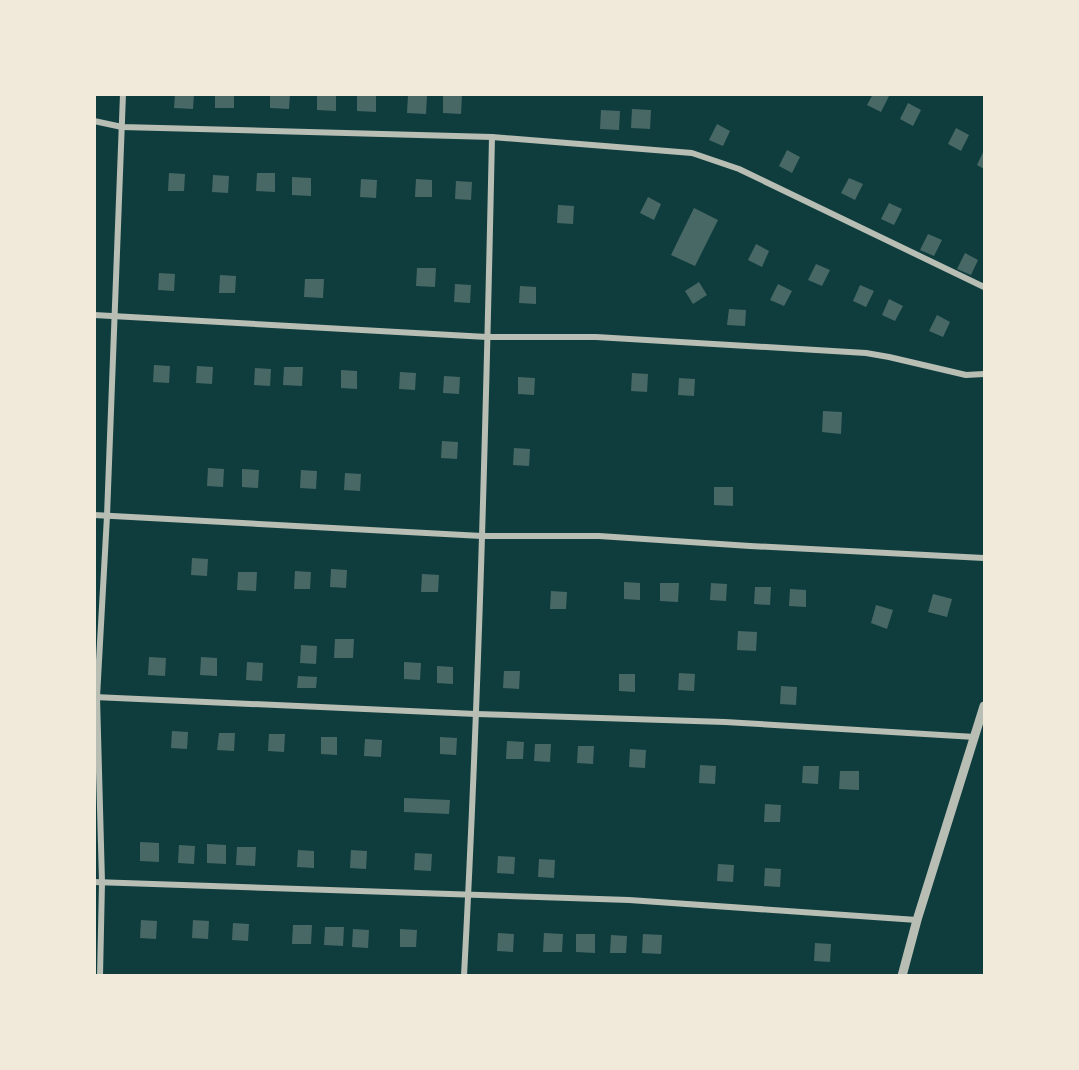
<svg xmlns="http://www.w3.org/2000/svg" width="1079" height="1070" font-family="'Roboto Condensed',sans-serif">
<rect width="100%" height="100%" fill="#0f3d3e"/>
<g fill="#486865">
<path d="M175 94H194L193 109 174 108Z"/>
<rect x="215" y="94" width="19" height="14"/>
<path d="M270 94H290L289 109 270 108Z"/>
<path d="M317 94H336V111L317 110Z"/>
<path d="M357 94H376V112L357 111Z"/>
<path d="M443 94 462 95 461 114 443 113Z"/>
<path d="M873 94H886L889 96 881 112 867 105Z"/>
<path d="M408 95H427L426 114 407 113Z"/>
<path d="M908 103 921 110 913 126 900 119Z"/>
<path d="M632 109 651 110 650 129 631 128Z"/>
<path d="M601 110 620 111 619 130 600 129Z"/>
<path d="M717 124 730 131 723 146 709 140Z"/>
<path d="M956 128 969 135 961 151 948 144Z"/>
<path d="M787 150 800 157 792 173 779 166Z"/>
<path d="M984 150V169L977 165Z"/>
<path d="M169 173 185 174 184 191H168Z"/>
<path d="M257 173H275V192L256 191Z"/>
<path d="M213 175 229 176 228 193 212 192Z"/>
<path d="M292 177 311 178V196L292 195Z"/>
<path d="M849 178 863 184 855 200 841 193Z"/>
<path d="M361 179 377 180 376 198 360 197Z"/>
<path d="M416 179 432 180V197H415Z"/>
<path d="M456 181 472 182 471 200 455 199Z"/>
<path d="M648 197 661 204 654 220 640 213Z"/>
<path d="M889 203 902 209 894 225 881 219Z"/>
<path d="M558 205 574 206 573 224 557 223Z"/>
<path d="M694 208 718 220 695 266 671 255Z"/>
<path d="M928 234 942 240 934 256 920 250Z"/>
<path d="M756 244 769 251 762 267 748 260Z"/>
<path d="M965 253 978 260 971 275 957 269Z"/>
<path d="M816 264 830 270 822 286 808 280Z"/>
<path d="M417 268H436L435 287 416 286Z"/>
<path d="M159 273 175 274 174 291 158 290Z"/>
<path d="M220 275 236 276 235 293H219Z"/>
<path d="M305 279H324L323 298 304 297Z"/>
<path d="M699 282 707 295 693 304 685 291Z"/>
<path d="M455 284 471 285 470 303 454 302Z"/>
<path d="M778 284 792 291 784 306 770 300Z"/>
<path d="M860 285 874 291 866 307 853 301Z"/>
<path d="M520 286 536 287V304L519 303Z"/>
<path d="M889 299 903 306 895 321 882 315Z"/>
<path d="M729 309 746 310 745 326 727 325Z"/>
<path d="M937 315 950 322 943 337 929 331Z"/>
<path d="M154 365 170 366 169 383 153 382Z"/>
<path d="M197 366 213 367 212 384 196 383Z"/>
<path d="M284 367H303L302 386 283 385Z"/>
<path d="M255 368 271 369 270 386 254 385Z"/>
<path d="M341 370 357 371V389L341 388Z"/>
<path d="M400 372 416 373 415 390 399 389Z"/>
<path d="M632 373 648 374 647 392 631 391Z"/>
<path d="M444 376 460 377 459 394 443 393Z"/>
<path d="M518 377 535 378 534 395 518 394Z"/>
<path d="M679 378 695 379 694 396 678 395Z"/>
<path d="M823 411 842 412 841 434 822 432Z"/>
<path d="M442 441 458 442 457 459 441 458Z"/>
<path d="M514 448 530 449 529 466 513 465Z"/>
<path d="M208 468 224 469 223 487 207 486Z"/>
<path d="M242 469 259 470 258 488 242 487Z"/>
<path d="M301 470 317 471 316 489 300 488Z"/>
<path d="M345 473 361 474 360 491 344 490Z"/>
<path d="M714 487H733V506L714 505Z"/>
<path d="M192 558 208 559 207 576 191 575Z"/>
<path d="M331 569 347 570 346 588 330 587Z"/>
<path d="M295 571 311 572 310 589H294Z"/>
<path d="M238 572H257L256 591 237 590Z"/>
<path d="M422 574 439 575 438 592H421Z"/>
<path d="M624 582 640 583V600L624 599Z"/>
<path d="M660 583H679L678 602 660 601Z"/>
<path d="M711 583 727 584 726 601 710 600Z"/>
<path d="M755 587H771L770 605 754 604Z"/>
<path d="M790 589 806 590V607L789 606Z"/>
<path d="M551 591 567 592 566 609H550Z"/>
<path d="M933 594 952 599 947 617 928 612Z"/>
<path d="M876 605 893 610 887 629 871 623Z"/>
<path d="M738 631 757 632 756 651 737 650Z"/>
<path d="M335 639H354L353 658H334Z"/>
<path d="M301 645 317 646 316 664 300 663Z"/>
<path d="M149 657 166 658 165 676 148 675Z"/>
<path d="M201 657 217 658V676L200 675Z"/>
<path d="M247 662 263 663 262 681 246 680Z"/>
<path d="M404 662 421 663 420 680 404 679Z"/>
<path d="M437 666 453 667V684L437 683Z"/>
<path d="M504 671H520L519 689 503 688Z"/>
<path d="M679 673 695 674 694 691 678 690Z"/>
<path d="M619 674H635V692L619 691Z"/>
<path d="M298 676 317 677 316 688H297Z"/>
<path d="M781 686 797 687 796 705 780 704Z"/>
<path d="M172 731 188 732 187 749 171 748Z"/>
<path d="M219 733H235L234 751 217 750Z"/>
<path d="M269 734H285L284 752 268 751Z"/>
<path d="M321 737H337V755L321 754Z"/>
<path d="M440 737 457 738 456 755 440 754Z"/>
<path d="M365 739 382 740 381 757 364 756Z"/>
<path d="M507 741 524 742 523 759H506Z"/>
<path d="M535 744H551L550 762 534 761Z"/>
<path d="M578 746H594L593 764 577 763Z"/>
<path d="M630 749 646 750 645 768 629 767Z"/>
<path d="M700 765 716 766 715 784 699 783Z"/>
<path d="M803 766H819L818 784 802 783Z"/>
<path d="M840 771H859V790L839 789Z"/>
<path d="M404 798 450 800 449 814 404 812Z"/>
<path d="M765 804 781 805 780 822H764Z"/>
<path d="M140 842 159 843V862L140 861Z"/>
<path d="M207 844 226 845V864L207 863Z"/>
<path d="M179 845 195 846 194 864 178 863Z"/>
<path d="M237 847H256L255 866 236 865Z"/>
<path d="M298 850 314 851V868L297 867Z"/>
<path d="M351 850 367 851 366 869 350 868Z"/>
<path d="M415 853 432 854 431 871 414 870Z"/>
<path d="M498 856 515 857 514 874 497 873Z"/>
<path d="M539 859 555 860 554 878 538 877Z"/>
<path d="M718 864 734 865 733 882 717 881Z"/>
<path d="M765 868 781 869 780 887 764 886Z"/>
<path d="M141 920 157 921 156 939 140 938Z"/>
<path d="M193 920 209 921 208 939 192 938Z"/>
<path d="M233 923 249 924 248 941 232 940Z"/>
<path d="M293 925H312L311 944H292Z"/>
<path d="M325 927H344L343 946 324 945Z"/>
<path d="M353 929 369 930 368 948 352 947Z"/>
<path d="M400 929 417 930 416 947H400Z"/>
<path d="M498 933 514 934 513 952 497 951Z"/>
<path d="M544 933 563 934 562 952H543Z"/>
<path d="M576 934H595V953L576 952Z"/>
<path d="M643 934 662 935 661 954 642 953Z"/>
<path d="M611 935 627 936 626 953H610Z"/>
<path d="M815 943 831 944 830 962 814 961Z"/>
</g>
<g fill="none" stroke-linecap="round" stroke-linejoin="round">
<g stroke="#b8beb3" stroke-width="6">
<path d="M94 121 122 127 492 137 692 153 739 169 984 287"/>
<path d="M94 315 487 337H596L866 353 889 357 966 375 984 374"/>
<path d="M94 515 482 536H599L750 546 984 558"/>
<path d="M94 697 476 714 725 722 975 737"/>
<path d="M94 882 629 900 917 920"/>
<path d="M100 976 102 882 97 697 107 516 123 94"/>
<path d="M464 976C479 696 486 417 492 137"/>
</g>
<path stroke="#b8beb3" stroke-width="9" d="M902 976 917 920 984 706"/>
</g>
<rect width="1079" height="1070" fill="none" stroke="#f1e9da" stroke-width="192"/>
</svg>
